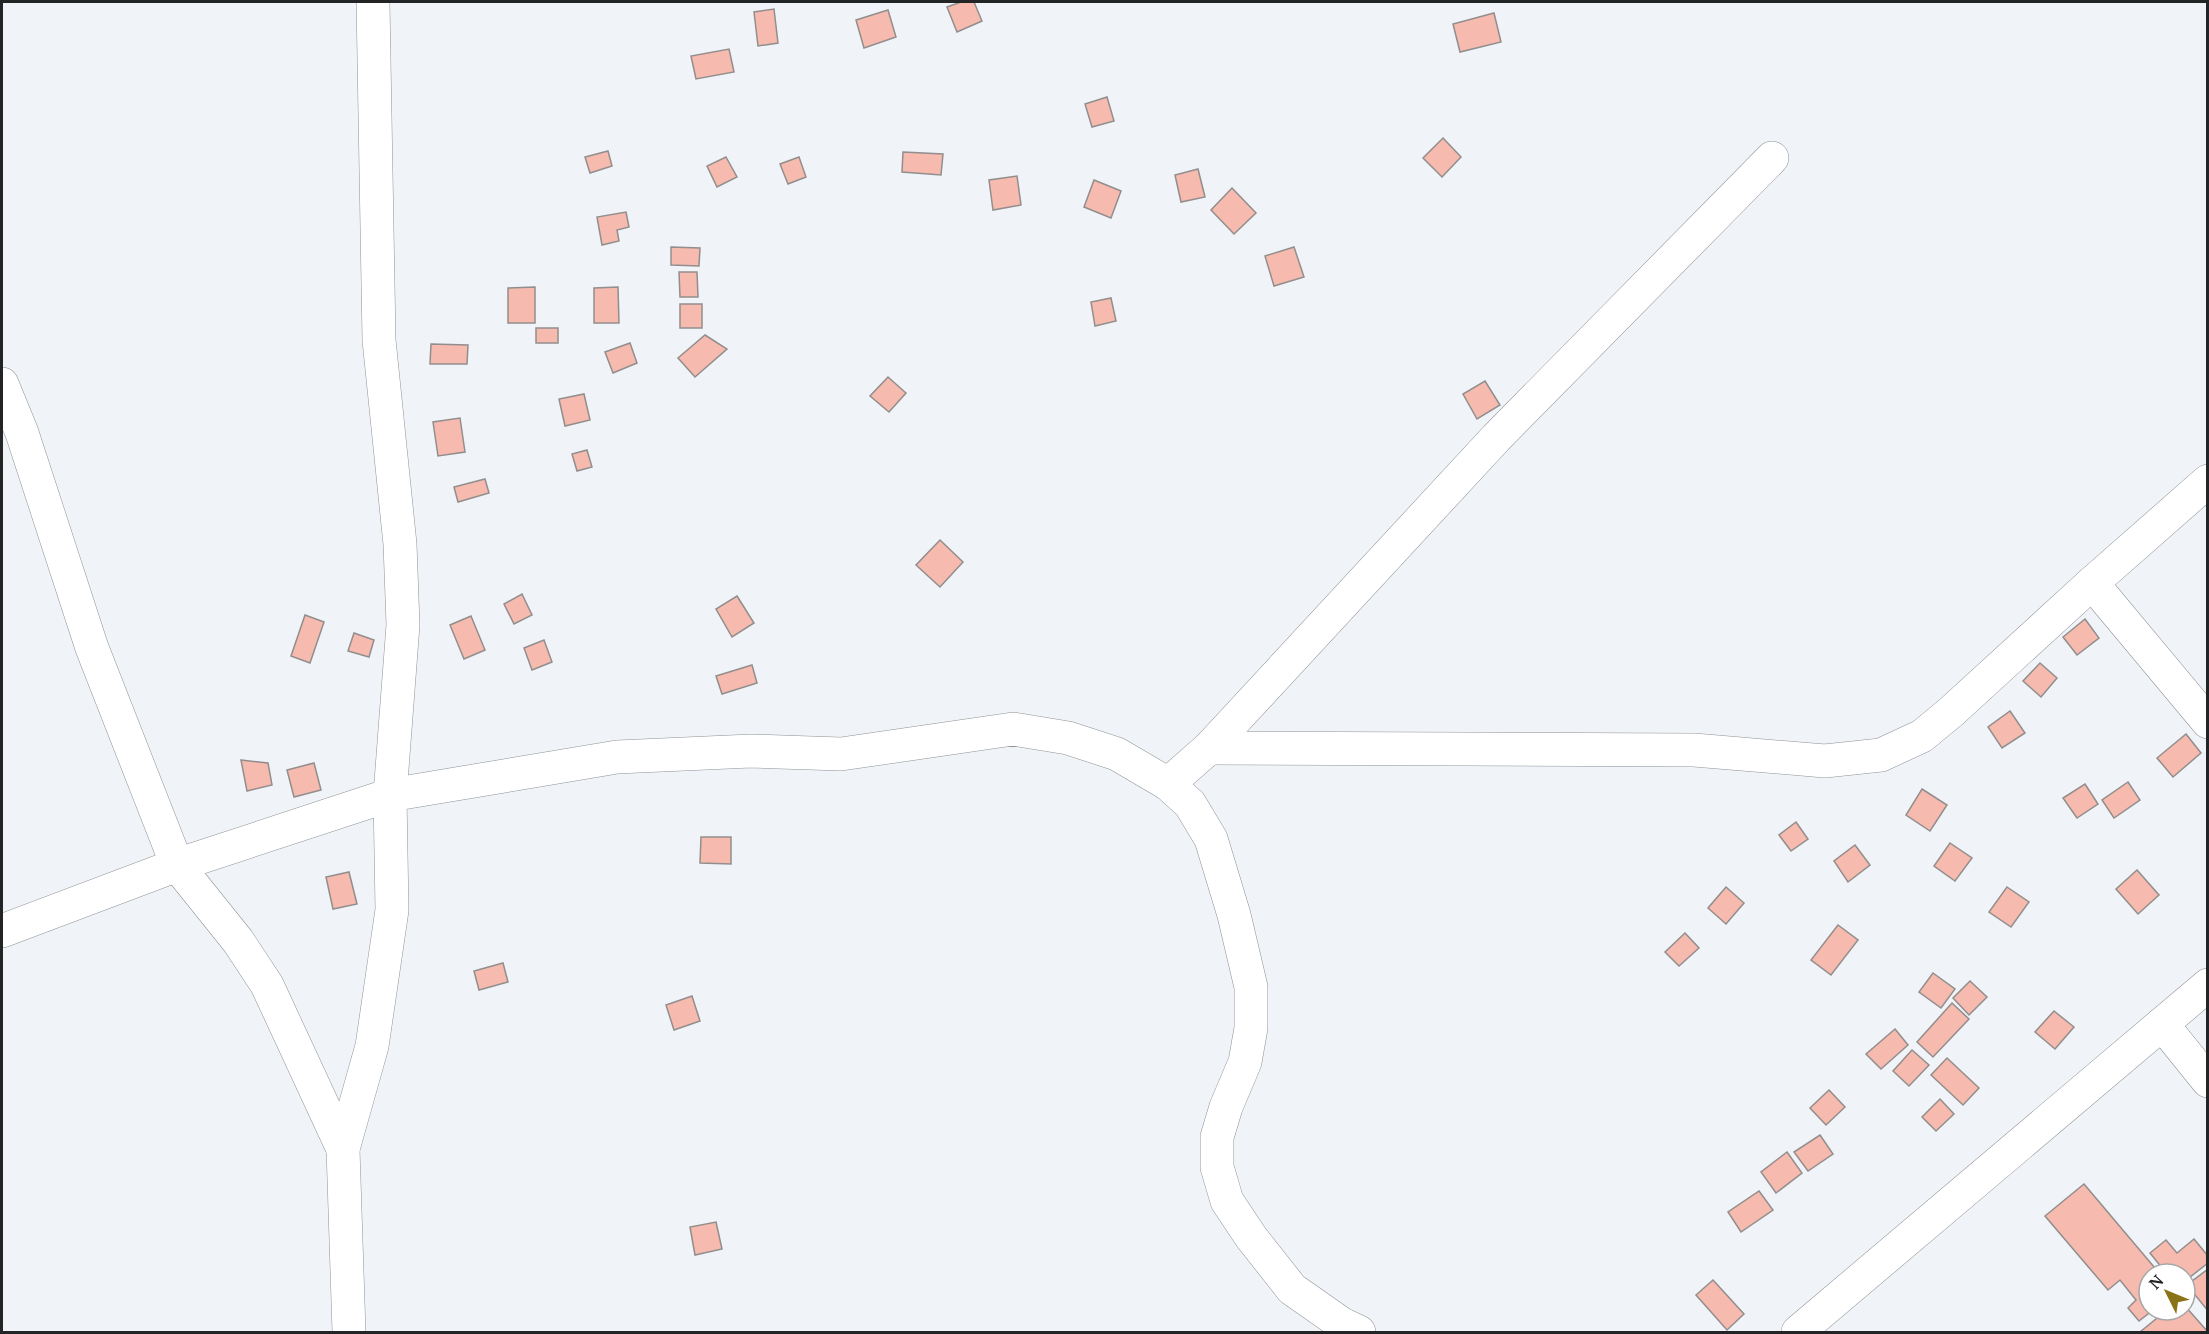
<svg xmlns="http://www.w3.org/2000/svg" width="2209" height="1334" font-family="'PT Serif',serif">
<rect width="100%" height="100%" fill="#f0f3f7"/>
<g fill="#f6baae" stroke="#928e8d" stroke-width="1.5">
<path d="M961 2H974L982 21 957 32 947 7Z"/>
<path d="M774 9 778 43 758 46 754 12Z"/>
<path d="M888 10 896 37 864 48 856 20Z"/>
<path d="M1494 13 1501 42 1460 52 1453 24Z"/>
<path d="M729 49 734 72 696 79 691 56Z"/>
<path d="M1107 97 1114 121 1092 127 1085 104Z"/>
<path d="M1443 138 1461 157 1442 177 1423 158Z"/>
<path d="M608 151 612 166 590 173 585 157Z"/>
<path d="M903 152 943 154 941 175 902 172Z"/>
<path d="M726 157 737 177 717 187 707 166Z"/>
<path d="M799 157 806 177 788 184 780 164Z"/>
<path d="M1198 169 1205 197 1181 202 1175 175Z"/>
<path d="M1017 176 1021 205 993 210 989 180Z"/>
<path d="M1094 180 1121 191 1111 218 1084 207Z"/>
<path d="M1232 188 1256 213 1234 234 1211 210Z"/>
<path d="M626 212 629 227 617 230 619 241 602 245 597 217Z"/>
<path d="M671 247 700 248 699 266 671 265Z"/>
<path d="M1294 247 1304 277 1274 286 1265 256Z"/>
<path d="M679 272H697L698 297H680Z"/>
<path d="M535 287V323H508V288Z"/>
<path d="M618 287 619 323H594V288Z"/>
<path d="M1111 298 1116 321 1095 326 1091 302Z"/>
<rect x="680" y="304" width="22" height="24"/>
<rect x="536" y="328" width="22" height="15"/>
<path d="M705 335 727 349 695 377 678 358Z"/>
<path d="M630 343 637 363 613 373 605 352Z"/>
<path d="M431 344 468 345 467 364H430Z"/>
<path d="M888 377 906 393 889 412 870 396Z"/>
<path d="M1485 381 1500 405 1477 419 1463 394Z"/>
<path d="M584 394 590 420 565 426 559 399Z"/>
<path d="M460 418 465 452 438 456 433 422Z"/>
<path d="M587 450 592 467 577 471 572 454Z"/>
<path d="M485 479 489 493 458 502 454 487Z"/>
<path d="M940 540 963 562 940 587 916 565Z"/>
<path d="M522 594 532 615 514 624 504 604Z"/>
<path d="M737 596 754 623 732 637 716 609Z"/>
<path d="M305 615 324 622 310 663 291 656Z"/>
<path d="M471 616 485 650 464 659 450 625Z"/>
<path d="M2085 619 2099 638 2077 655 2063 637Z"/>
<path d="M354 633 374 640 369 657 348 651Z"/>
<path d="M544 640 552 662 532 670 524 648Z"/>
<path d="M2040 663 2057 678 2041 697 2023 681Z"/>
<path d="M752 665 757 683 722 694 716 676Z"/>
<path d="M2010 711 2025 733 2002 748 1988 727Z"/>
<path d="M2186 734 2201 753 2173 777 2157 758Z"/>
<path d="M241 760 268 763 272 785 247 791Z"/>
<path d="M314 763 321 790 294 797 287 770Z"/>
<path d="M2128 782 2140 800 2114 818 2102 800Z"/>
<path d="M2085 784 2098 804 2077 818 2063 798Z"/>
<path d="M1922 789 1947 805 1930 831 1906 815Z"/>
<path d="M1796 822 1808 839 1791 851 1779 835Z"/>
<path d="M701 837H731V864L700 863Z"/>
<path d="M1950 843 1972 858 1955 881 1934 866Z"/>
<path d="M1855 845 1870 865 1848 882 1834 861Z"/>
<path d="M2137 870 2159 895 2138 914 2116 889Z"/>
<path d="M349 872 357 904 333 909 326 877Z"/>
<path d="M1726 887 1744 903 1726 924 1708 908Z"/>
<path d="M2007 887 2029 902 2011 927 1989 912Z"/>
<path d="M1838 925 1858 940 1831 975 1811 960Z"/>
<path d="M1685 933 1699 948 1679 966 1665 952Z"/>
<path d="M503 963 508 982 479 990 474 971Z"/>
<path d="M1933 973 1955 989 1941 1008 1919 992Z"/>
<path d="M1970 981 1987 997 1969 1015 1953 998Z"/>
<path d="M692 996 700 1021 674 1030 666 1005Z"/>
<path d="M1952 1003 1969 1019 1933 1057 1917 1042Z"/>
<path d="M2054 1011 2074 1027 2055 1049 2035 1032Z"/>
<path d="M1895 1029 1908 1045 1881 1069 1866 1054Z"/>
<path d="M1912 1050 1929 1065 1909 1086 1893 1071Z"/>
<path d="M1947 1058 1979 1088 1963 1105 1931 1075Z"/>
<path d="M1829 1090 1845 1107 1826 1125 1810 1108Z"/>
<path d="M1940 1099 1954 1114 1936 1131 1922 1117Z"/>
<path d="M1820 1135 1833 1154 1808 1171 1794 1152Z"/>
<path d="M1787 1152 1802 1173 1776 1193 1761 1172Z"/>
<path d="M2084 1184 2160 1274H2149V1310H2153L2139 1321 2128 1308 2136 1300 2120 1280 2108 1290 2045 1216Z"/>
<path d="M1759 1191 1773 1210 1741 1232 1728 1212Z"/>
<path d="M716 1222 722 1249 695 1255 690 1227Z"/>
<path d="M2194 1239 2208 1256V1263L2185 1281V1274H2167L2150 1253 2166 1240 2177 1253Z"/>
<path d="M2208 1269V1311L2187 1285Z"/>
<path d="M1713 1280 1744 1314 1727 1330 1696 1295Z"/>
<path d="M2185 1306 2208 1332H2140L2167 1310H2185Z"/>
</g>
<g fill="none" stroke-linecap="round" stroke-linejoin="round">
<g stroke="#8f9396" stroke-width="34">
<g id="minor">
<path d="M2 384 22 433 92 648 177 865 238 941 267 985 343 1149"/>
<path d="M2092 583 2208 722"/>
<path d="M1209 748 1694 750 1825 761 1881 755 1922 736 1951 712 2092 583 2208 481"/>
<path d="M1168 784 1209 748 1496 438 1772 158"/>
<path d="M2 931 177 865 390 795 617 757 751 751 841 754 1013 729 1068 738 1117 754 1168 784 1190 804 1211 839 1234 915 1251 987V1028L1245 1062 1226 1107 1217 1137V1167L1227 1201 1251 1237 1292 1289 1342 1324 1359 1332"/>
<path d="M2162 1024 2208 1081"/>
<path d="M349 1332 343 1149 372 1046 392 910 390 795 403 625 400 544 379 340 373 2"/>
<path d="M1798 1332 2208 985"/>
</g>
</g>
<use href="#minor" stroke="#fff" stroke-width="33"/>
</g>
<rect width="2209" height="1334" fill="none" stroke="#232426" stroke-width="6"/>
<g transform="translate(2167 1292) rotate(313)"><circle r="28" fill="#ffffff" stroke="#a7a7a8" stroke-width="1.5"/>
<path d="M0-4.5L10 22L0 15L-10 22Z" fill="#8a7316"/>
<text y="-9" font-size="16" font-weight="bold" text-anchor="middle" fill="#232426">N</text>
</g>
</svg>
